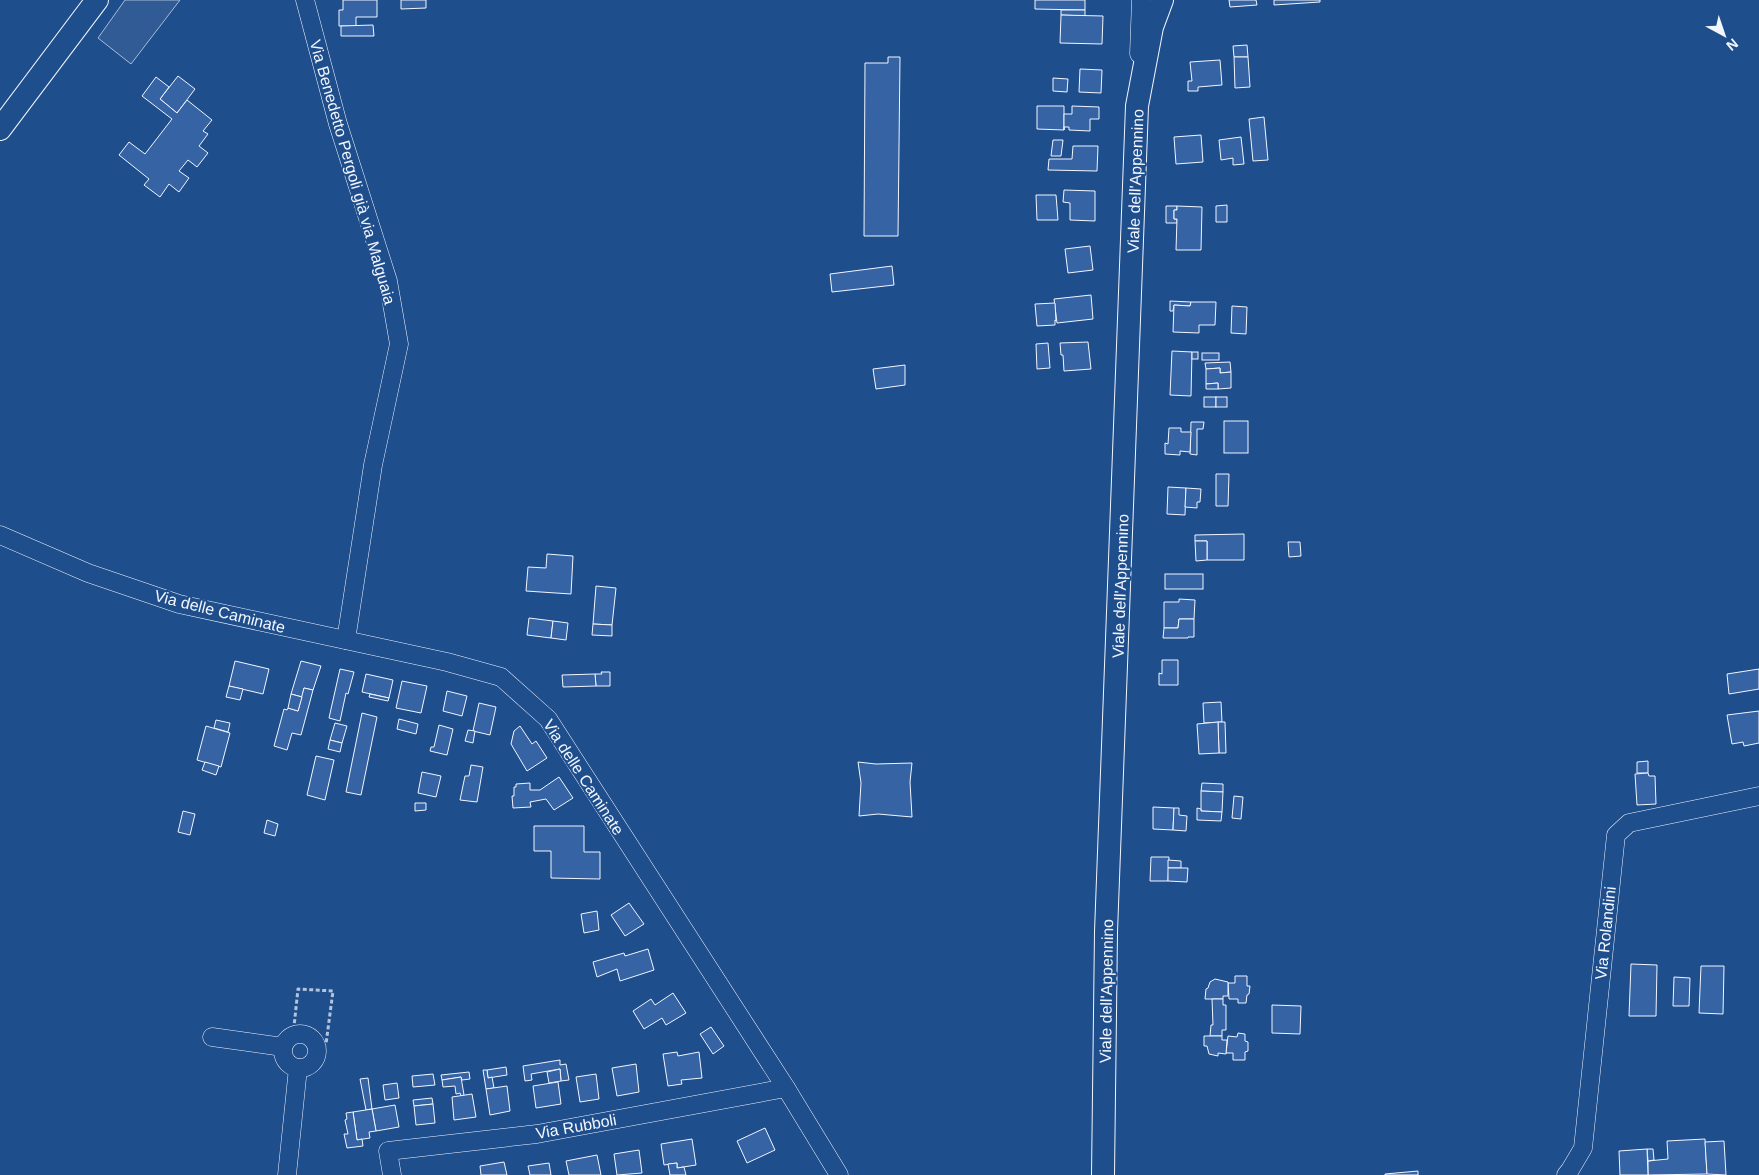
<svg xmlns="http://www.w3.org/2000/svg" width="1759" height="1175" font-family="Arial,sans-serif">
<rect width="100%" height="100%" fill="#1f4e8c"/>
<path fill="#305b95" stroke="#a8bbd7" d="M125 0H180L131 64 98 38Z"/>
<g fill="#3563a3" stroke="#f2f6ff">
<path d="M343 0H377V17H356V26H339V10H343Z"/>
<path d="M401 0H426V8L401 9Z"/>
<path d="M1035 0H1085V10L1035 9Z"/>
<path d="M1229 0H1256L1257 5 1230 7Z"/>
<path d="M1274 0H1320V2L1274 5Z"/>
<path d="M1061 10H1085V16L1061 15Z"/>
<path d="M1061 15 1103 16 1102 44 1060 43Z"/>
<path d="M373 25 374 36H341V26Z"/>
<path d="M1247 45 1248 57H1234L1233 46Z"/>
<path d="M888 57H900L898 236H864L865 63H888Z"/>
<path d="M1234 57H1248L1250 87 1235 88Z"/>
<path d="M1220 60 1222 85 1198 87V91H1188V81H1192L1190 62Z"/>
<path d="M1080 69 1102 70 1101 93 1079 92Z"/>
<path d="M178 76 195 89 177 113 160 99Z"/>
<path d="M156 77 169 87 160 99 177 113 187 100 212 120 203 131 208 134 199 146 208 153 197 167 188 160 179 171 189 178 179 192 169 184 160 197 144 185 149 179 119 155 129 142 145 154 172 119 142 96Z"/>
<path d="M1053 78 1068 79 1067 92 1053 91Z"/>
<path d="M1037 106H1064V130L1037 129Z"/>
<path d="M1072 106 1099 107V119H1090V131L1069 130V127H1064V130V114H1072Z"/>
<path d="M1264 117 1268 160 1253 161 1249 119Z"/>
<path d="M1201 135 1203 162 1176 164 1174 137Z"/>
<path d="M1241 137 1244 164 1233 165V158L1221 160 1219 140Z"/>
<path d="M1053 140H1063L1061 156H1051Z"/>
<path d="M1073 146H1098L1097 171 1048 170 1049 159H1072Z"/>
<path d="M1064 190 1095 191V221L1070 220V203L1063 202Z"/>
<path d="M1036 195H1056L1058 220H1037Z"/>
<path d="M1227 205V222H1216V206Z"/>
<path d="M1166 206H1177V210H1174V219H1177V223H1166Z"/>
<path d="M1177 206 1202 207 1201 250H1176L1177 219H1174V210H1177Z"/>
<path d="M1090 246 1093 270 1068 273 1065 249Z"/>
<path d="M892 266 894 285 832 292 830 274Z"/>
<path d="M1091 295 1093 319 1057 323 1054 299Z"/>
<path d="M1170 301 1191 302 1190 306 1174 305 1173 311H1170Z"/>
<path d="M1191 302H1216L1215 325H1199V333L1173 332 1174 305 1190 306Z"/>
<path d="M1055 303 1056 321 1055 320V325L1037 326 1035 304Z"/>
<path d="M1232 306 1247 307 1246 334 1231 333Z"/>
<path d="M1088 342 1091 369 1064 371 1063 355H1061L1060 343Z"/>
<path d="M1048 343 1050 368 1037 369 1036 344Z"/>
<path d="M1172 351 1192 352 1191 396 1170 395Z"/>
<rect x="1192" y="352" width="6" height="7"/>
<rect x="1202" y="353" width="17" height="7"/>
<path d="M1230 362 1231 372 1220 373V368L1206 369 1205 363Z"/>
<path d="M905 365V385L876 389 873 369Z"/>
<path d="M1220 368V373L1231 372V388L1218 389V383L1206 384V369Z"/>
<path d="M1218 383V389H1206V384Z"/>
<rect x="1204" y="397" width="12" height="10"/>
<rect x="1216" y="397" width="11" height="10"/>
<rect x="1224" y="421" width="24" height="32"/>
<path d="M1191 422H1204L1203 429H1197V455L1190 454Z"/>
<path d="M1169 428H1181V432H1191L1190 452 1180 451V455L1165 454V443L1168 444Z"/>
<path d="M1216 474H1229L1228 506H1216Z"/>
<path d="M1168 487 1186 488 1185 515 1167 514Z"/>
<path d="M1186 488 1201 489 1200 502H1197V508L1185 507Z"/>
<path d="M1244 534V560H1207V541H1195V535Z"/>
<path d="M1195 541H1207V560L1196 561Z"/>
<path d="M1288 542H1300L1301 556 1289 557Z"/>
<path d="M547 554 573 556 571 594 526 591 528 567 546 568Z"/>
<rect x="1165" y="574" width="38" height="15"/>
<path d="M596 586 616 588 612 625 593 624Z"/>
<path d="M1179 599 1195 600 1194 619H1179L1178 628H1164V602H1179Z"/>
<path d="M529 618 553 621 551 638 527 635Z"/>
<path d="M1179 619H1194V637H1188V638H1163L1164 628H1178Z"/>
<path d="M553 621 568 623 566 640 551 638Z"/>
<path d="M593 624 612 625V636L592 635Z"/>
<path d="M1162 660H1178V685H1159V673L1162 674Z"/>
<path d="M235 661 269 669 263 694 229 686Z"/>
<path d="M301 661 321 666 313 690 304 688 302 697 291 694Z"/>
<path d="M340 669 354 672 348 694 346 693 340 721 329 718Z"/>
<path d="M1759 669V689L1729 694 1727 674Z"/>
<path d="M601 672H610V686H596L595 674H602Z"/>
<path d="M366 674 393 680 389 698 362 692Z"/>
<path d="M595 674 596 686 563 687 562 675Z"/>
<path d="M402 681 427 686 421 713 396 708Z"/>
<path d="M229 686 243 689 240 700 226 697Z"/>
<path d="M304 688 313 690 301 735 292 733 287 750 274 746 284 709 287 710 288 708 298 711Z"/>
<path d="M447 691 467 696 462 716 443 711Z"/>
<path d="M291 694 302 697 298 711 288 708Z"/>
<path d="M370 694 389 698 388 701 369 697Z"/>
<path d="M1221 702 1222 722 1204 723 1203 703Z"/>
<path d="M479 703 496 707 490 735 473 731Z"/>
<path d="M1759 711V743L1744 746 1743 742 1732 744 1727 715Z"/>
<path d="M362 713 377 717 361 795 346 792Z"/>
<path d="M399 719 418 724 416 734 397 729Z"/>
<path d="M216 720 230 723 228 732 214 728Z"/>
<path d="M1218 722H1225L1226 753H1219Z"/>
<path d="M1218 722 1219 753 1199 754 1197 724Z"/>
<path d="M335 723 347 726 342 743 330 740Z"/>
<path d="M439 725 453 729 447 755 430 751 431 747H434Z"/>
<path d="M206 726 230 733 221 767 197 760Z"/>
<path d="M520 726 532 744 536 741 547 758 527 771 511 744 514 731Z"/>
<path d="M468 730 475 731 473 743 465 741Z"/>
<path d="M330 740 342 743 340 752 328 749Z"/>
<path d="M316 756 334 760 325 800 307 795Z"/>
<path d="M1648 761V773H1637V762Z"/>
<path d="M205 762 219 766 216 775 202 770Z"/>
<path d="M858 762 876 764 912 763 910 782 912 817 878 814 859 816 861 783Z"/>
<path d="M471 765 483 767 477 802 460 800 465 776H469Z"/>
<path d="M422 772 441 776 436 797 418 793Z"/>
<path d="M1648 773 1649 776H1655L1656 804 1637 805 1635 774Z"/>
<path d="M559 777 573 798 554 810 546 799 530 802 531 807 513 808 512 796H514V787H516V784L530 783V790H540Z"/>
<path d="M1202 783 1223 784V792L1201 791Z"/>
<path d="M1201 791 1223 792 1222 812 1201 811Z"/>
<path d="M1234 796 1243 797 1241 819 1232 818Z"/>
<path d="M415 803H426V810L415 811Z"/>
<path d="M1153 807 1174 808 1173 830 1153 829Z"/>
<path d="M1174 808H1179V815L1187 816 1186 831 1173 830Z"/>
<path d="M1197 808 1201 809V811L1222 812 1221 821 1197 820Z"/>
<path d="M183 811 195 814 190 835 178 832Z"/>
<path d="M267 820 278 824 275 836 264 833Z"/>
<path d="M534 826H584V852H600V879L551 878V851H534Z"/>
<path d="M1151 857H1169L1168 881H1150Z"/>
<path d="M1168 860 1181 861V868H1168Z"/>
<path d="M1168 868H1188L1187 882 1168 881Z"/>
<path d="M629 903 644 924 625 936 611 915Z"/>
<path d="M597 911 599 930 584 933 581 914Z"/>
<path d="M648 949 654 970 620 981 617 969 597 977 593 962 624 953 625 956Z"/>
<path d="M1631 964 1657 965 1656 1016H1629Z"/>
<path d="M1701 966H1724L1723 1014 1699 1013Z"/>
<path d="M1235 976H1247V986H1250L1249 994 1247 995 1246 1003H1238V999H1229L1228 983H1235Z"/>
<path d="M1674 977 1690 978 1689 1006H1673Z"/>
<path d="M1215 979 1228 982V996H1223V999H1205L1206 989 1208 988 1210 982Z"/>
<path d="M673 993 686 1013 666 1025 662 1018 644 1029 633 1011 651 999 655 1005Z"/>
<path d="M1212 999H1223V1005H1226V1030H1222V1036H1210L1211 1025H1213Z"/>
<path d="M1272 1005 1301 1006 1300 1034 1272 1033Z"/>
<path d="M711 1027 724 1046 713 1054 700 1034Z"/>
<path d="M1238 1033 1245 1034V1041L1248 1042V1051L1245 1052V1060H1233V1053H1226L1228 1036 1237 1037Z"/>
<path d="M1204 1036H1222V1040H1227L1226 1054 1218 1053V1056L1209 1054 1207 1046H1204Z"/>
<path d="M677 1052 678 1056 699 1052 702 1078 681 1080 682 1084 668 1086 663 1054Z"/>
<path d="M560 1060V1065L566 1064 569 1080 561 1081 560 1069 531 1074 532 1080 525 1081 523 1066Z"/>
<path d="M636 1064 639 1092 617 1096 612 1068Z"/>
<path d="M506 1067 507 1075 488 1078 487 1070Z"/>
<path d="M560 1069 561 1081 549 1083 547 1072Z"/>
<path d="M483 1070H487L488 1078 492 1077 494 1088 486 1089Z"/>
<path d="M469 1072 470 1079 462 1080 461 1077 442 1080 441 1075Z"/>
<path d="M433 1074 435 1085 413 1087 412 1076Z"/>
<path d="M596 1074 599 1099 580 1102 576 1077Z"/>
<path d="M461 1077 464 1095 461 1096 460 1093 456 1094 455 1086 443 1087 442 1080Z"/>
<path d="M368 1078 372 1109 366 1110 360 1079Z"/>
<path d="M558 1082 561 1104 536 1108 533 1086Z"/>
<path d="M397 1083 399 1098 385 1100 383 1085Z"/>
<path d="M507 1086 510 1111 490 1115 486 1089Z"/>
<path d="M472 1094 476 1117 454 1120 452 1097Z"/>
<path d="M432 1098 433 1104 414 1106 413 1100Z"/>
<path d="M433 1104 435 1123 416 1125 414 1106Z"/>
<path d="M395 1105 399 1127 376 1131 372 1109Z"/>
<path d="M372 1109 376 1131 369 1132 370 1138 357 1140 353 1112Z"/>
<path d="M353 1112 357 1140 362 1139 363 1146 347 1148 344 1134H348L345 1120 347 1119 346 1113Z"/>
<path d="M765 1128 775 1150 747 1163 737 1141Z"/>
<path d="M692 1139 696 1165 677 1168V1163L664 1165 661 1144Z"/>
<path d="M1705 1139 1707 1174 1648 1175V1161L1668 1159 1667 1141Z"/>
<path d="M1724 1141 1726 1175 1707 1174 1705 1142Z"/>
<path d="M1647 1149H1653L1654 1160 1648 1161Z"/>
<path d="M1647 1149 1648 1175H1620L1619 1151Z"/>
<path d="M639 1150 642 1173 617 1175 614 1154Z"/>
<path d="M597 1155 601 1175H569L566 1161Z"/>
<path d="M504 1162 507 1175H481L480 1166Z"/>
<path d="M549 1163 551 1175H530L528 1166Z"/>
<path d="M677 1163V1168L684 1167 686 1175H670L668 1164Z"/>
<path d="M1418 1171V1175H1385V1174Z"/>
</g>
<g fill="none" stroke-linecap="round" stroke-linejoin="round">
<g stroke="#f2f6ff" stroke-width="19">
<g id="minor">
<path d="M305 0 338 124 388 281 399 344 373 465 346 640"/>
<path d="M1139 54 1141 0"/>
<path d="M0 535 88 573 179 604 447 662 501 677 548 719 786 1088 839 1175"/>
<circle cx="300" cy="1051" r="17"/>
<path d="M212 1037 283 1047"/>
<path d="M287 1175 298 1068"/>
<path d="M392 1175 388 1151 537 1134 786 1088"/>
<path d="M1566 1175 1570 1170 1583 1148 1616 835 1629 823 1759 796"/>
</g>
</g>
<g stroke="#f2f6ff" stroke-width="24">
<g id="major">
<path d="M0 129 97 0"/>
<path d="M1103 1175 1106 932 1137 106 1152 27 1162 0"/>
</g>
</g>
<path stroke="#b3c4dc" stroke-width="3" stroke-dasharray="4 2.5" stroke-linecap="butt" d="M293 1036 298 989 333 991 326 1044 316 1054"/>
<use href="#minor" stroke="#1f4e8c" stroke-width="18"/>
<use href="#major" stroke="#1f4e8c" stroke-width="22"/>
</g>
<g text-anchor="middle" stroke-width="4" stroke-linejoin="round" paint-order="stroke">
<g font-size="16" fill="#f2f6ff" stroke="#1f4e8c">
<text transform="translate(353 172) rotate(74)" y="6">Via Benedetto Pergoli già via Malguaia</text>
<text transform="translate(1135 181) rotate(-88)" y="6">Viale dell'Appennino</text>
<text transform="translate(1120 586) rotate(-88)" y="6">Viale dell'Appennino</text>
<text transform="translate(220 611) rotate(14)" y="6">Via delle Caminate</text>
<text transform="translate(584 777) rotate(57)" y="6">Via delle Caminate</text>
<text transform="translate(1605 933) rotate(-84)" y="6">Via Rolandini</text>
<text transform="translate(1106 991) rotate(-89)" y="6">Viale dell'Appennino</text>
<text transform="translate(576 1126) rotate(-10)" y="6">Via Rubboli</text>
</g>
</g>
<g transform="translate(1724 35) rotate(140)" stroke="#1f4e8c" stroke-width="4" paint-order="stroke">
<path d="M0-4L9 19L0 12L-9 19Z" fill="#f2f6ff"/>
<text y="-8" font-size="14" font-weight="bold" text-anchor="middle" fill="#f2f6ff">N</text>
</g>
</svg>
